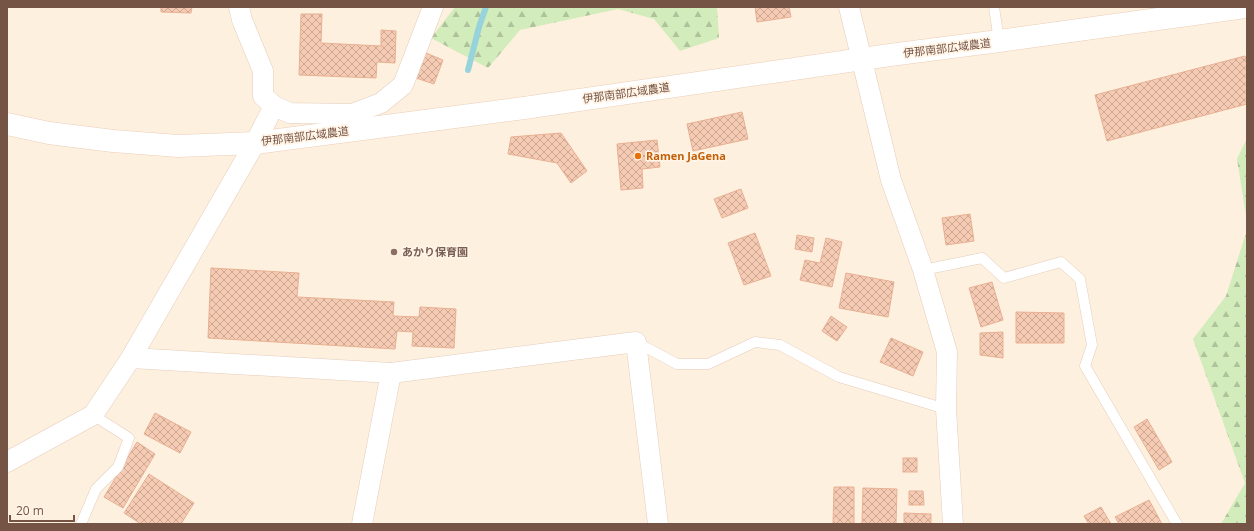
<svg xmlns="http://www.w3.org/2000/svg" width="1254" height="531" font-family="'Open Sans','Noto Sans JP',sans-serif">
<defs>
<pattern id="forest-firs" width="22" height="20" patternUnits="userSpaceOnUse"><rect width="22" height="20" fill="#d2ecbc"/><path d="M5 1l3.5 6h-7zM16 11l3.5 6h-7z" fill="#afc29b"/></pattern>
<pattern id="building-cross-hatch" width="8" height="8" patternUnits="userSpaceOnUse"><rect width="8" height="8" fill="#f5cbb4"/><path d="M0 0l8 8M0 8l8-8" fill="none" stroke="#cba794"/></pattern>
</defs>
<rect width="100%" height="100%" fill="#fef0de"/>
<g fill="url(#forest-firs)">
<path d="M455 7H717L719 38 680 51 654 19 618 9 520 30 488 68 431 38Z"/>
<path d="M1247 138V222L1237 159Z"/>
<path d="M1247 230V524H1221L1245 483 1193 339 1226 296Z"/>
</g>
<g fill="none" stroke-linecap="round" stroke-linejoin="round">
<path stroke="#97d3db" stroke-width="6" d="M468 70 479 27 486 7"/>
</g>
<g fill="url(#building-cross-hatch)" stroke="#e9b093">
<path d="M161 7H192L191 13 161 12Z"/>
<path d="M755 7H789L791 17 757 22Z"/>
<path d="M301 14H322L321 43 381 46V30L396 31 395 63 377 62 376 78 299 75Z"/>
<path d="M426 53 443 60 434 84 416 78Z"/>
<path d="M1245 56 1247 64V104L1107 141 1095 95Z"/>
<path d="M742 112 748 139 693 151 687 124Z"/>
<path d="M561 133 587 171 571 183 557 163 508 154 511 137Z"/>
<path d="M657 140 660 167 642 169 643 188 621 190 617 144Z"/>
<path d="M741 189 748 208 722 218 714 199Z"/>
<path d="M970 214 974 241 946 245 942 218Z"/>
<path d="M755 233 771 276 744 285 728 243Z"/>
<path d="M797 235 814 238 812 252 795 249Z"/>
<path d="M826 238 842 242 832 287 800 280 805 260 820 263Z"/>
<path d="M211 268 299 273 297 297 394 302 393 316 419 317 420 307 456 309 454 348 412 346 413 332 397 331 395 349 208 338Z"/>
<path d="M846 273 894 282 888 317 839 308Z"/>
<path d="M992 282 1003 320 981 327 969 288Z"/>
<path d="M1016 312 1064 313V343H1016Z"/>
<path d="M831 316 847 327 837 341 822 331Z"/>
<path d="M1003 332V358L980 355V333Z"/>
<path d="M891 338 923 352 913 376 880 362Z"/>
<path d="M155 413 191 432 180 453 144 434Z"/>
<path d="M1147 419 1172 462 1159 470 1134 427Z"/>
<path d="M137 442 155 454 123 508 104 497Z"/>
<rect x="903" y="458" width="14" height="14"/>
<path d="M149 474 194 503 181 524H141L124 513Z"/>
<path d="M834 487H854V524H833Z"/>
<path d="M863 488 897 489 896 524H862Z"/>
<path d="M909 491H923L924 505H909Z"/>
<path d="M1149 500 1162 524H1119L1115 517Z"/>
<path d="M1101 507 1111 524H1089L1084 516Z"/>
<path d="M904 513 931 514V524H904Z"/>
</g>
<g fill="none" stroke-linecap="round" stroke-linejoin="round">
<g stroke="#e4cdbd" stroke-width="11">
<g id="lane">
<path d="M994 7 999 41"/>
<path d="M923 270 982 258 1004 278 1061 262 1080 279 1092 345 1085 366 1177 524"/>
<path d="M636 342 677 364H708L755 342 780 345 839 377 946 409"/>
<path d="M81 524 96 489 118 467 129 438 93 415"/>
</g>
</g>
<g stroke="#e4cdbd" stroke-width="21">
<g id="street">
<path d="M239 7 242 20 263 71V96L274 106 290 113 352 114 381 103 403 85 433 7"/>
<path d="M849 7 891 180 923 270 947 352 946 409 953 524"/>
<path d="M131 358 391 373 636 342 658 524"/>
<path d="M7 462 93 415 131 358 255 143 274 106"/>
<path d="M362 524 391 373"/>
</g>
</g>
<g stroke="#eaceb9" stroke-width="23">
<path id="secondary" d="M7 124 49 133 113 141 178 146 255 143 524 108 890 55 999 41 1245 7"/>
</g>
<use href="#lane" stroke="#fff" stroke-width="10"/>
<use href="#street" stroke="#fff" stroke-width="20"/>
<use href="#secondary" stroke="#fff" stroke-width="22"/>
</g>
<circle fill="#e8710a" stroke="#fff4e6" stroke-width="1.5" cx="638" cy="156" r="4"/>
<circle fill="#8d6e63" stroke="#fff4e6" stroke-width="1.5" cx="394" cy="252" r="4"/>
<g text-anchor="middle" stroke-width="3.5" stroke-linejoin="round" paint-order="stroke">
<g font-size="11" fill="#765445" stroke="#fff4e6">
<text transform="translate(947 48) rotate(-7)" y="4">伊那南部広域農道</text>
<text transform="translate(626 93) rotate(-8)" y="4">伊那南部広域農道</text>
<text transform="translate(305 136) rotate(-7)" y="4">伊那南部広域農道</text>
</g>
<g font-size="11" font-weight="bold" fill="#c56008" stroke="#fff4e6" text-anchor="start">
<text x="646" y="160">Ramen JaGena</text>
</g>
<g font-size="11" font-weight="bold" fill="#785e54" stroke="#fff4e6" text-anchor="start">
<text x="402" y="256">あかり保育園</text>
</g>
</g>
<rect width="1254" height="531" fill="none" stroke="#765445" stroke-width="16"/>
<path d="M10 515v6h64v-6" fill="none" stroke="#765445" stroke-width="2"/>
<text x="16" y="515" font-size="12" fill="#765445" stroke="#fff4e6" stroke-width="3" paint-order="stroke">20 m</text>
</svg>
